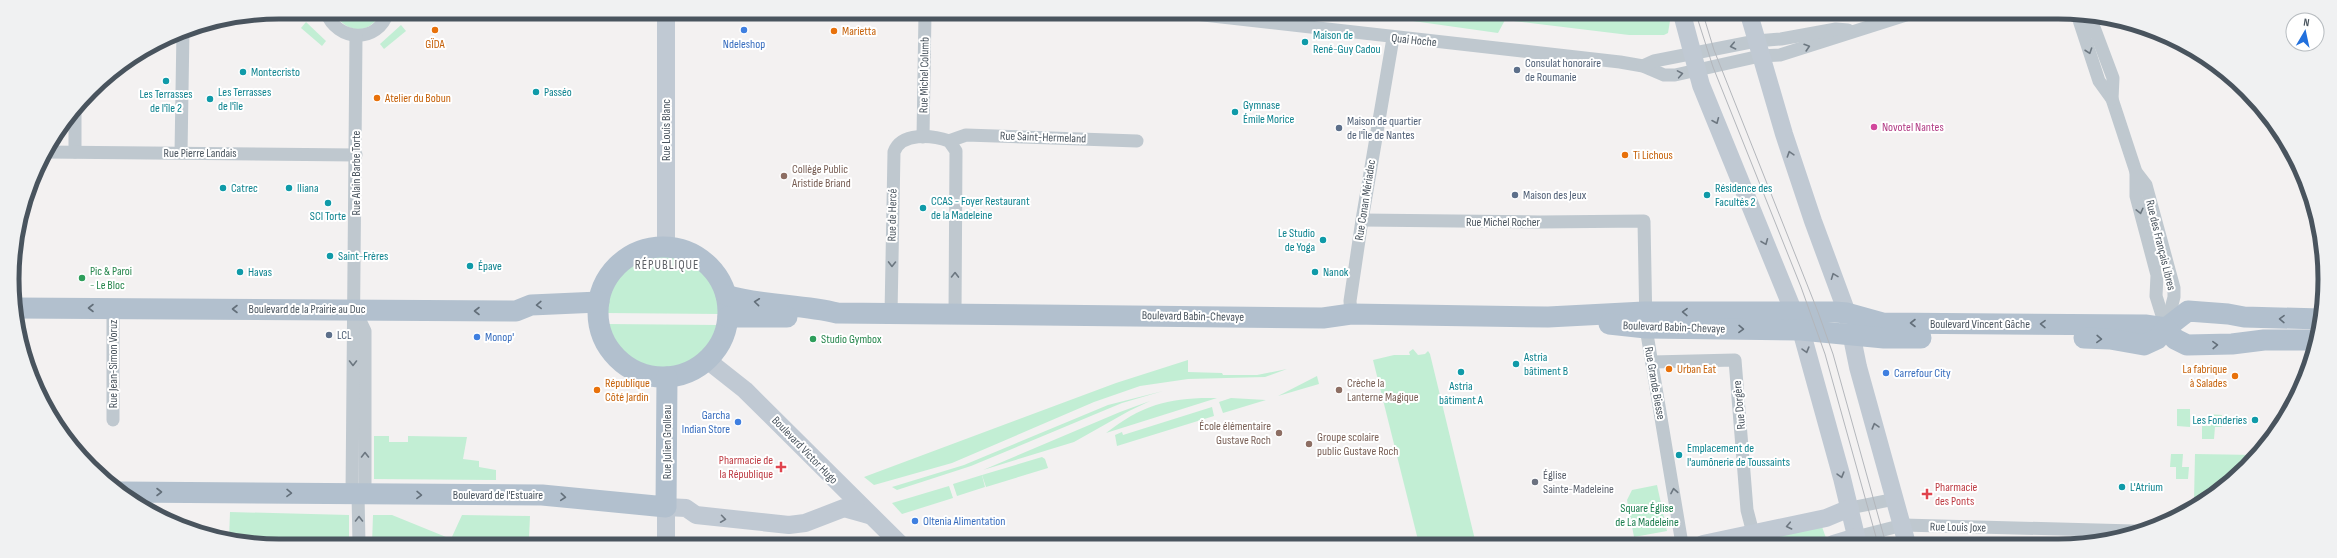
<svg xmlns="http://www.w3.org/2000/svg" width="2337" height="558" font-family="'Sofia Sans Condensed',sans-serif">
<rect width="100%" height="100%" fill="#f3f1f1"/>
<g fill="#c2eed4">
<path d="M333 12H381C369 37 346 33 333 12Z"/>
<path d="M1356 13 1690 14 1670 21 1668 33 1664 35H1629L1505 20 1498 33Z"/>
<path d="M306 22 326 41 322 46 301 28Z"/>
<path d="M401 25 406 31 384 49 380 44Z"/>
<path d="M658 254C694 255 719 278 720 314L606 313C608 281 627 260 658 254Z"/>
<path d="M607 324 718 325C697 383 627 381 607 324Z"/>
<path d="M1413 349 1418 355 1425 354 1428 351 1430 354 1476 544H1419L1373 360 1394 355H1410L1409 352Z"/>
<path d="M1188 360V372L1222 373 1223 375H1257L1287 369 1265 377 1188 379 1140 386 1094 402 952 463 874 485 864 477 1116 383Z"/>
<path d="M1317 376 1319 384 1278 396Z"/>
<path d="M1163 391 1122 403 971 466 897 490 892 487 964 465 1108 405Z"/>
<path d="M1217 398 1106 433C1143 404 1171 397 1217 398Z"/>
<path d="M1231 398 1266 400 1223 413 1219 402Z"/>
<path d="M1150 401 1129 411 1074 442 983 470 1120 412Z"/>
<path d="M1212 407 1214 416 1117 446 1115 435 1122 432 1123 435Z"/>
<path d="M2177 409H2190V427L2177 426Z"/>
<path d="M2208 414 2222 415V427H2215L2214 439H2202V426H2208Z"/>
<path d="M374 436H389V442H408V436L467 437 463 459 479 461V467L496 470V480L374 479Z"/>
<path d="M2171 454H2183L2182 467H2189L2188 479H2176V467H2170Z"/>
<path d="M2195 454 2256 455 2247 468 2202 500H2194Z"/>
<path d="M1042 457 1045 459 1048 468 986 487 982 475Z"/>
<path d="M982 475 985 487 957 496 953 484Z"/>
<path d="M1657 485 1667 531 1634 537 1627 500 1632 490Z"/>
<path d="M949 486 953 498 902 514 892 503Z"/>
<path d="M230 512 349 515V544H244L229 540Z"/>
<path d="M373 515H392L451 539 462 515 530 516 529 538 557 544H372Z"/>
<path d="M1821 524 1826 538 1800 544H1730Z"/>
</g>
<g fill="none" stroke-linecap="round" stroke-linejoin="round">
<g stroke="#bfc8cf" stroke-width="13">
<path d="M326 12C337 42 378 44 388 12"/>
<path d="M1186 13 1620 62 1643 66 1664 75H1675L1760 56 1780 55 1909 14"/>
<path d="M2077 14 2099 81 2112 99 2136 172 2146 185 2174 288V297L2166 328"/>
<path d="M2089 14 2113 78 2112 99"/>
<path d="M1643 66 1654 61 1756 41 1781 39 1836 29 1848 30"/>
<path d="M75 108V152"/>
<path d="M923 137 925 13"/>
<path d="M949 141 966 135 1137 141"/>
<path d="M45 152 356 155"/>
<path d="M181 153 183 30"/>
<path d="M2136 172V196L2157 275 2156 296 2166 328"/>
<path d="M1362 220 1540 222 1644 221 1646 328 1682 544"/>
<path d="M355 310 365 331V494"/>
<path d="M891 314 894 152C901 132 932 135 949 141L956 151 955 314"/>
<path d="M1351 314 1350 301 1362 220 1393 38"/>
<path d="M1652 362 1735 360 1747 510 1753 533"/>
<path d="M113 420V308"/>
<path d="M352 494 356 36"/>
<path d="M358 494 359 544"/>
<path d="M1850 508 1895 499"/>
<path d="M1856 537 1903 525 2134 531"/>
</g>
<g stroke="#c0c9d3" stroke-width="18">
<path d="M1682 14 1701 85 1801 330 1842 478 1858 544"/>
<path d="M1749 14 1784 134 1813 221 1847 313 1858 367 1907 544"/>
<path d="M666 247V12"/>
<path d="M707 360 745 390 900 544"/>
<path d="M666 544V507L686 508 696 515 789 525 805 523 844 508 869 515"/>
<path d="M1703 544 1826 518 1850 508"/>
<path d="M1833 544 1856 537"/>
</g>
<g stroke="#b2c0ce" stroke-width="21">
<circle cx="663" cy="312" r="65"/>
<path d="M726 295C762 306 800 304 837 313L1323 318 1351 314 1548 317 1644 312H1835L1847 313 1883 323 2145 325 2166 328 2188 311 2228 314 2244 317 2321 319"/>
<path d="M14 308 516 311 531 305 599 302"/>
<path d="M728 317H787"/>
<path d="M1609 324 1646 328 1801 330 1884 338H1921"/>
<path d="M2084 338 2110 339 2144 345 2157 339 2166 328 2175 339 2187 345 2232 344 2264 340H2315"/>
<path d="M120 492 542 495 666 507 667 377"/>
</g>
<g stroke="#b3b6bb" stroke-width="1">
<path d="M1696 14 1713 67 1801 287 1825 354 1878 544"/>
<path d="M1703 14 1714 50 1818 312 1833 354 1886 544"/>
</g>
</g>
<defs><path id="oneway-chevron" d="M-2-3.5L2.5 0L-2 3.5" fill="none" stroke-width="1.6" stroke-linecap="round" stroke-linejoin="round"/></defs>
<g stroke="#6c7780">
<use href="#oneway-chevron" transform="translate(1733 46) rotate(168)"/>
<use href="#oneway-chevron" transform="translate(1807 47) rotate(-17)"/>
<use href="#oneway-chevron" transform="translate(2089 51) rotate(71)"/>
<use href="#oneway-chevron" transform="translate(1680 74) rotate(-10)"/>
<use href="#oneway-chevron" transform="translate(2140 211) rotate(76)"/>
<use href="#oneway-chevron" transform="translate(892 264) rotate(91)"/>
<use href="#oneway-chevron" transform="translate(955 275) rotate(-89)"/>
<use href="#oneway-chevron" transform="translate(353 363) rotate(90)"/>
<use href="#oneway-chevron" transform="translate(365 455) rotate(-90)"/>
<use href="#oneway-chevron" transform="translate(1674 491) rotate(-100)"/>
<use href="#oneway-chevron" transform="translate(359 519) rotate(-90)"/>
</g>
<g stroke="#6d7781">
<use href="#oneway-chevron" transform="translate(1716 121) rotate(67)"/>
<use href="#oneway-chevron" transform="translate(1790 154) rotate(-108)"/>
<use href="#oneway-chevron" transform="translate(1765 242) rotate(68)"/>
<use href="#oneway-chevron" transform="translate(1834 276) rotate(-111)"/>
<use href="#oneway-chevron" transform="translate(1806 350) rotate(74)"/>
<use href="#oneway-chevron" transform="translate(1875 426) rotate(-106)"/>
<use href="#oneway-chevron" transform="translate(1841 475) rotate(74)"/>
<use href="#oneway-chevron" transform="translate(723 519) rotate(8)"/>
<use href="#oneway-chevron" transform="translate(1789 526) rotate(168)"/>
</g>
<g stroke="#636f7a">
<use href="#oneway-chevron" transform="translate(757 302) rotate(-174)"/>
<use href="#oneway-chevron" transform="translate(539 305) rotate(178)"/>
<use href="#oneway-chevron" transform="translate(91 308) rotate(-180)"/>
<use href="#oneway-chevron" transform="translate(235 309) rotate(-180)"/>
<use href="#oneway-chevron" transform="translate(477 311) rotate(-180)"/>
<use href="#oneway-chevron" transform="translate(1685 312) rotate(-179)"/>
<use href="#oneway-chevron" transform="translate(2282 319) rotate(-179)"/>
<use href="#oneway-chevron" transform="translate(1913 323) rotate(-180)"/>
<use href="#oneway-chevron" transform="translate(2043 324) rotate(-179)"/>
<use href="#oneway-chevron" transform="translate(1741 329) rotate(1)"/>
<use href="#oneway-chevron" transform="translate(2099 339) rotate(2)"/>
<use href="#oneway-chevron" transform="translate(2215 345) rotate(-2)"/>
<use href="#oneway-chevron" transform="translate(159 492)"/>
<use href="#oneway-chevron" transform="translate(289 493) rotate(1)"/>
<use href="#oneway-chevron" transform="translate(419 495) rotate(1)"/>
<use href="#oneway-chevron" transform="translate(563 497) rotate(5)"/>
</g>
<g fill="#e8710a" stroke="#fff" stroke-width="1.5">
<circle cx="435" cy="30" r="4"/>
<circle cx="834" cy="31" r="4"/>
<circle cx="377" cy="98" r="4"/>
<circle cx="1625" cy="155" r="4"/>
<circle cx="1669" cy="369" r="4"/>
<circle cx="2235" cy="376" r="4"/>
<circle cx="597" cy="390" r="4"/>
</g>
<g fill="#3f7fe0" stroke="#fff" stroke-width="1.5">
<circle cx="744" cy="30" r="4"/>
<circle cx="477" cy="337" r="4"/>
<circle cx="1886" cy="373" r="4"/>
<circle cx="738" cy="422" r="4"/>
<circle cx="915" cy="521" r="4"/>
</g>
<g fill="#0f9aa8" stroke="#fff" stroke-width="1.5">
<circle cx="1305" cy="42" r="4"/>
<circle cx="243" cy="72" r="4"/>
<circle cx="166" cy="81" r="4"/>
<circle cx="536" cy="92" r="4"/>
<circle cx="210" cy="99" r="4"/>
<circle cx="1235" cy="112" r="4"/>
<circle cx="223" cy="188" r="4"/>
<circle cx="289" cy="188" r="4"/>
<circle cx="1707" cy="195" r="4"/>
<circle cx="328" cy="203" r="4"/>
<circle cx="923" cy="208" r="4"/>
<circle cx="1323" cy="240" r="4"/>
<circle cx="330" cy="256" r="4"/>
<circle cx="470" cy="266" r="4"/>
<circle cx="240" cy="272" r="4"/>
<circle cx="1315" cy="272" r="4"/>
<circle cx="1516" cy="364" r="4"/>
<circle cx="1461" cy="372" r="4"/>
<circle cx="2255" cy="420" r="4"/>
<circle cx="1679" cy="455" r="4"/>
<circle cx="2122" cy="487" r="4"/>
</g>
<g fill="#5c6f8a" stroke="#fff" stroke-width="1.5">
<circle cx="1517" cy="70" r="4"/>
<circle cx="1339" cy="128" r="4"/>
<circle cx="1515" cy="195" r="4"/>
<circle cx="329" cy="335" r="4"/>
</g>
<circle fill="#d1479c" stroke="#fff" stroke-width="1.5" cx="1874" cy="127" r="4"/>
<g fill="#8d6e63" stroke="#fff" stroke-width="1.5">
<circle cx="784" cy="176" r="4"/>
<circle cx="1339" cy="390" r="4"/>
<circle cx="1279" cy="433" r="4"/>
<circle cx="1309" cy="444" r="4"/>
</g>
<g fill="#2e9e5b" stroke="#fff" stroke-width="1.5">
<circle cx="82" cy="278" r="4"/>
<circle cx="813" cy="339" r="4"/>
</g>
<g fill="#e0444e" stroke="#fff" stroke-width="1.5">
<path d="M779 461h4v4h4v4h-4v4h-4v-4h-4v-4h4z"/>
<path d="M1925 488h4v4h4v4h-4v4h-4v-4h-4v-4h4z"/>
</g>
<circle fill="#6b7280" stroke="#fff" stroke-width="1.5" cx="1535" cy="482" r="4"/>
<g text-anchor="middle" stroke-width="4" stroke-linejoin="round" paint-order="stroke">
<g font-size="12" fill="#c56008" stroke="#fff" text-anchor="start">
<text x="842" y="35">Marietta</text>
<text x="435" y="48" text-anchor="middle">GÏDA</text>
<text x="385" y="102">Atelier du Bobun</text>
<text x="1633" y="159">Ti Lichous</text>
<text x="1677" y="373">Urban Eat</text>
<text x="2227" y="373" text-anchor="end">La fabrique<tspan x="2227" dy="14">à Salades</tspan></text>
<text x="605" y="387">République<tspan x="605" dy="14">Côté Jardin</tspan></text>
</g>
<g font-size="12" fill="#0d838f" stroke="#fff" text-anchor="start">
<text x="1313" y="39">Maison de<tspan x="1313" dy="14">René-Guy Cadou</tspan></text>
<text x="251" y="76">Montecristo</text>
<text x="218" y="96">Les Terrasses<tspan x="218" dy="14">de l'île</tspan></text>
<text x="544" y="96">Passéo</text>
<text x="166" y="98" text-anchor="middle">Les Terrasses<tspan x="166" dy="14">de l'île 2</tspan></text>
<text x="1243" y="109">Gymnase<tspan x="1243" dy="14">Émile Morice</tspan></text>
<text x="231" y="192">Catrec</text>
<text x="297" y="192">Iliana</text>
<text x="1715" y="192">Résidence des<tspan x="1715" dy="14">Facultés 2</tspan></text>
<text x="931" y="205">CCAS - Foyer Restaurant<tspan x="931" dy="14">de la Madeleine</tspan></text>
<text x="328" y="220" text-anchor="middle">SCI Torte</text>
<text x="1315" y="237" text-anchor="end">Le Studio<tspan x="1315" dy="14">de Yoga</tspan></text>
<text x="338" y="260">Saint-Frères</text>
<text x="478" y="270">Épave</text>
<text x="248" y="276">Havas</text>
<text x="1323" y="276">Nanok</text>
<text x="1524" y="361">Astria<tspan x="1524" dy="14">bâtiment B</tspan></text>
<text x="1461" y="390" text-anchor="middle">Astria<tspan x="1461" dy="14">bâtiment A</tspan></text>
<text x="2247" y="424" text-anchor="end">Les Fonderies</text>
<text x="1687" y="452">Emplacement de<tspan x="1687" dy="14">l'aumônerie de Toussaints</tspan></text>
<text x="2130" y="491">L'Atrium</text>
</g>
<g font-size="12" fill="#49545e" stroke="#fff">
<text transform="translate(1414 40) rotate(6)" y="4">Quai Hoche</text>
<text transform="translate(924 75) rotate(-89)" y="4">Rue Michel Columb</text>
<text transform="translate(666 130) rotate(-90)" y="4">Rue Louis Blanc</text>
<text transform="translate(1043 137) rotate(2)" y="4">Rue Saint-Hermeland</text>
<text x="200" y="157">Rue Pierre Landais</text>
<text transform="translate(356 173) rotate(-90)" y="4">Rue Alain Barbe Torte</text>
<text transform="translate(1365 200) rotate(-81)" y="4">Rue Conan Mériadec</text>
<text transform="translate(892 215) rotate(-89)" y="4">Rue de Hercé</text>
<text x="1503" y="226">Rue Michel Rocher</text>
<text transform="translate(2161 245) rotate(76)" y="4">Rue des Français Libres</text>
<text x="307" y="313">Boulevard de la Prairie au Duc</text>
<text transform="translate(1193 316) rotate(1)" y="4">Boulevard Babin-Chevaye</text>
<text x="1980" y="328">Boulevard Vincent Gâche</text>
<text transform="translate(1674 327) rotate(2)" y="4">Boulevard Babin-Chevaye</text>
<text transform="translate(113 364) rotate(-90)" y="4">Rue Jean-Simon Voruz</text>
<text transform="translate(1655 383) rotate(80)" y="4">Rue Grande Biesse</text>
<text transform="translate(1739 405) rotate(-95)" y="4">Rue Dorgère</text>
<text transform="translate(667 442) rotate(-90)" y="4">Rue Julien Grolleau</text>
<text transform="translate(805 450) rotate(46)" y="4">Boulevard Victor Hugo</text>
<text x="498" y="499">Boulevard de l'Estuaire</text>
<text transform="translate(1958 527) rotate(1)" y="4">Rue Louis Joxe</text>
</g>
<g font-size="12" fill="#366cbe" stroke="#fff" text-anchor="start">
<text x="744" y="48" text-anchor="middle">Ndeleshop</text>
<text x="485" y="341">Monop'</text>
<text x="1894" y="377">Carrefour City</text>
<text x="730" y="419" text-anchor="end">Garcha<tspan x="730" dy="14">Indian Store</tspan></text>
<text x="923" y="525">Oltenia Alimentation</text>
</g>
<g font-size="12" fill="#4e5e75" stroke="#fff" text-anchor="start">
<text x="1525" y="67">Consulat honoraire<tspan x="1525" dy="14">de Roumanie</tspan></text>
<text x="1347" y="125">Maison de quartier<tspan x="1347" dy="14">de l'Île de Nantes</tspan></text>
<text x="1523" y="199">Maison des Jeux</text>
<text x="337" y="339">LCL</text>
</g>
<g font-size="12" fill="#b23c85" stroke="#fff" text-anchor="start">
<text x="1882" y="131">Novotel Nantes</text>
</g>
<g font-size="12" fill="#785e54" stroke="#fff" text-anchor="start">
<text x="792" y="173">Collège Public<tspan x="792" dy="14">Aristide Briand</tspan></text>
<text x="1347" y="387">Crèche la<tspan x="1347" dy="14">Lanterne Magique</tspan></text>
<text x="1271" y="430" text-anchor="end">École élémentaire<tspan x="1271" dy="14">Gustave Roch</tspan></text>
<text x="1317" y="441">Groupe scolaire<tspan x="1317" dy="14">public Gustave Roch</tspan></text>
</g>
<g font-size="12" fill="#27864d" stroke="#fff" text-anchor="start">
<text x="90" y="275">Pic &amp; Paroi<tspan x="90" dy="14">- Le Bloc</tspan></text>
<text x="821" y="343">Studio Gymbox</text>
</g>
<g font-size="12" fill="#be3a42" stroke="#fff" text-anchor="end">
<text x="773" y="464">Pharmacie de<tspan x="773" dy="14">la République</tspan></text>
<text x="1935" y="491" text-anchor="start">Pharmacie<tspan x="1935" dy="14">des Ponts</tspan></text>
</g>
<g font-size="12" fill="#5b616d" stroke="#fff" text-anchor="start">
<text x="1543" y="479">Église<tspan x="1543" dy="14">Sainte-Madeleine</tspan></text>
</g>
<g font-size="12" fill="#1b7e4e" stroke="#fff">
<text x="1647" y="512">Square Église<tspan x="1647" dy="14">de La Madeleine</tspan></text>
</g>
<g font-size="13" letter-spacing="1" fill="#5e6166" stroke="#fff">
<text x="667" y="269">RÉPUBLIQUE</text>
</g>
</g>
<path d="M0 0H2337V558H0ZM279 19H2058A260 260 0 0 1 2318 279V279A260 260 0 0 1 2058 539H279A260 260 0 0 1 19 279V279A260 260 0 0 1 279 19Z" fill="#f0f1f2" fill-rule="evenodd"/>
<path fill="none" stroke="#49545e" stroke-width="5" d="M279 19H2058A260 260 0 0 1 2318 279V279A260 260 0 0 1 2058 539H279A260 260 0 0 1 19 279V279A260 260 0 0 1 279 19Z"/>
<g transform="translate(2305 32) rotate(9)"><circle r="19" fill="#ffffff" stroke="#b6bbbf"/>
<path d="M0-3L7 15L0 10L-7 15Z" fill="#2170dd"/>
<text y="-6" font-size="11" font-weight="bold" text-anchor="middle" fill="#49545e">N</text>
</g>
</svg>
